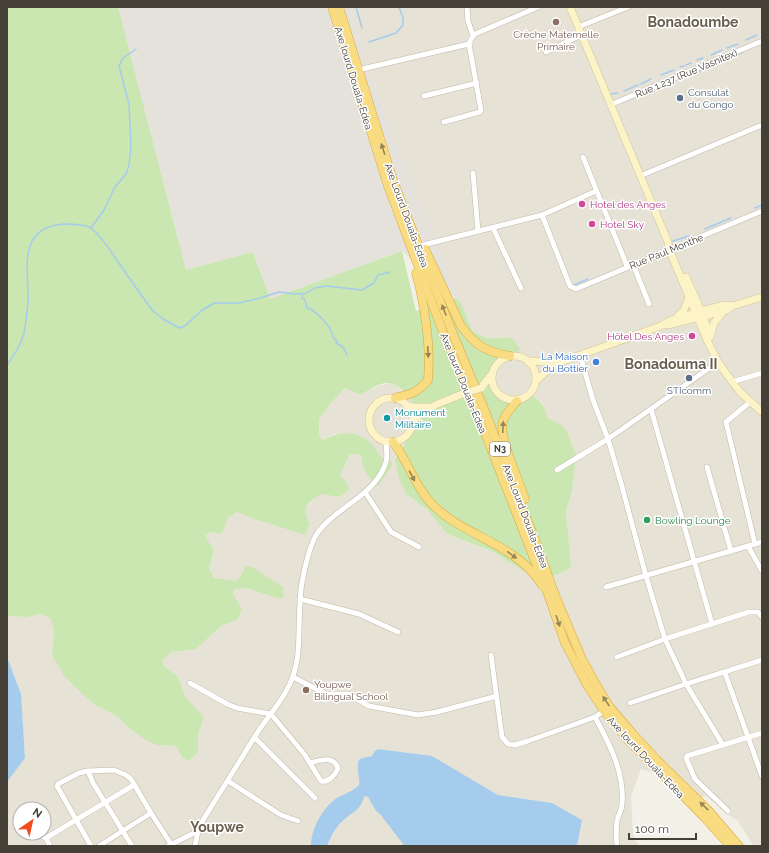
<svg xmlns="http://www.w3.org/2000/svg" width="769" height="853" font-family="Raleway,sans-serif">
<rect width="100%" height="100%" fill="#f3f0e7"/>
<g fill="#e6e2d5" fill-rule="evenodd">
<path d="M350 7H762V846H754L737 820 728 815 706 796 684 802 654 773 641 769 631 796 633 836 639 846H577L582 820 552 803 498 795 432 756 378 749 372 756 361 758 357 765 360 782 359 785 350 791 311 846H7V782L25 758 21 694 7 657V616L27 617 39 614 50 618 54 630 52 655 64 676 80 692 95 705 117 716 130 729 157 745 176 746 182 757 198 752V734L204 717 185 696 178 677 164 666 162 661 172 652 196 649 221 626 237 620 242 609 233 594 235 589 247 588 276 598 283 599 246 566 237 581 214 578 209 568 214 550 205 536 210 532 222 534 228 518 237 512 254 519 305 535 310 524 304 514 305 508 312 501 321 494 339 497 348 484 340 475 350 454 362 455 382 459 371 443 334 434 324 440 319 435V420L329 405 345 388 361 395 377 386 390 383 395 385 408 396 415 406 416 419 410 435 395 458 407 495 427 509 447 534 492 551 527 572 571 567 566 511 572 491 576 455 567 432 563 426 548 418 544 406 541 401 530 394 522 399 510 400 502 398 493 387 491 375 493 370 501 360 506 357V337L500 338H490L471 331 366 63ZM20 809H44V833H20Z"/>
<path d="M366 796 368 797 376 810 380 814 403 844V846H327L337 827 362 803 364 797Z"/>
</g>
<path fill="#e5e1db" d="M118 7H350L366 63 461 303 402 251 270 299 253 252 186 270Z"/>
<path fill="#cae6b1" d="M7 7H118L186 270 253 252 270 299 402 251 416 311 456 298 461 303 472 331C478 334 484 337 490 338 506 340 511 331 520 350 512 355 502 357 496 364 479 386 508 412 530 394 542 402 544 404 548 418L563 426 567 432 576 455 572 491 566 511 571 567 559 574 537 579 492 551 447 534 427 509 407 495 399 479 395 459C402 447 413 434 415 420 416 416 416 409 414 405 410 397 399 384 389 383 379 382 369 390 361 395L345 388 329 405 319 420V435L323 440C340 431 356 430 371 443 375 447 379 454 382 459L391 460 392 466 378 486C369 479 360 467 362 455L350 454 340 475 348 484 349 490 339 497 321 494C307 504 300 507 310 524L305 535 254 519 237 512 228 518 222 534 210 532 205 536 214 550 209 568 214 578 237 581 246 566 252 567 283 587V599L276 598 247 588 235 589 233 594 242 609 237 620 221 626 196 649 172 652 162 661 164 666 178 677 185 696 204 717 198 734V752L189 761 182 757 176 746 157 745 146 740 130 729 117 716 95 705 80 692 64 676 52 655 54 630 50 618 39 614 27 617 7 616Z"/>
<g fill="#a5cbed">
<path d="M7 657 21 694 25 758 7 782Z"/>
<path d="M378 749 432 756 498 795 552 803 582 820 577 846H403V844L380 814 376 811 368 797 366 796 364 797C360 811 353 811 344 820 335 827 331 837 327 846H311C311 829 323 807 337 798 344 794 353 791 359 785 361 778 353 761 362 758 365 757 369 757 372 756L375 751Z"/>
</g>
<g fill="none" stroke-linecap="round" stroke-linejoin="round">
<g stroke="#a5cbed" stroke-width="1.5">
<path d="M356 7 362 28"/>
<path d="M746 40 757 35"/>
<path d="M369 42 396 33 403 25V18L399 7"/>
<path d="M727 48 738 44"/>
<path d="M711 55 722 50"/>
<path d="M736 55 743 52"/>
<path d="M697 60 703 58"/>
<path d="M686 65 691 63"/>
<path d="M680 67 684 66"/>
<path d="M699 71 709 67"/>
<path d="M661 75 674 70"/>
<path d="M641 84 651 79"/>
<path d="M624 91 638 85"/>
<path d="M648 92 672 82"/>
<path d="M611 94 618 93"/>
<path d="M755 208 762 205"/>
<path d="M91 228 104 210 115 187 126 174 129 165 131 146 129 104 119 66 123 58 136 49"/>
<path d="M705 229 731 218"/>
<path d="M673 241 689 236"/>
<path d="M574 285 588 279"/>
<path d="M302 294V298L305 300 307 308C314 309 328 324 331 331 333 335 332 339 337 341L336 343 343 347 347 355"/>
<path d="M7 365C14 355 21 345 24 333 26 323 27 312 28 303 29 270 16 227 64 224 72 224 84 224 91 228 101 236 109 248 116 259 128 276 140 294 153 311L163 319 179 328 185 326 201 311 214 303H239L260 298 279 292 295 294 307 293 314 288 327 286 362 290 374 283 378 275 390 272"/>
</g>
<g stroke="#beb8a9" stroke-width="6">
<g id="minor">
<path d="M467 7 468 21 473 36"/>
<path d="M578 27 628 7"/>
<path d="M546 52 581 35"/>
<path d="M358 70 469 44"/>
<path d="M424 96 477 83"/>
<path d="M610 105 762 41"/>
<path d="M444 122 480 112 481 110 469 44 471 39 475 34 538 7"/>
<path d="M583 157 627 266"/>
<path d="M473 173 478 231"/>
<path d="M640 176 762 125"/>
<path d="M542 215 596 191"/>
<path d="M493 228 521 288"/>
<path d="M423 245 542 215 570 286 576 289 762 211"/>
<path d="M633 264 649 304"/>
<path d="M580 355 593 400 608 439 621 483 646 576 665 639 686 684 723 745"/>
<path d="M732 382 762 373"/>
<path d="M750 402 726 422 755 544"/>
<path d="M651 409 712 624"/>
<path d="M707 467 731 551"/>
<path d="M557 470 608 439 718 362"/>
<path d="M365 492 391 532 419 547"/>
<path d="M748 546 762 571"/>
<path d="M606 587 762 542"/>
<path d="M300 599 359 614 398 632"/>
<path d="M491 655 502 737 508 744 515 745 528 741 595 717 604 711"/>
<path d="M617 657 665 639 749 612H758L762 617"/>
<path d="M725 673 762 776"/>
<path d="M293 677 326 694H348L369 706 418 715 437 712 497 696"/>
<path d="M190 683 227 704 237 708 271 714 305 755 321 781C328 783 335 775 338 769 335 755 320 760 310 763"/>
<path d="M630 703 686 684 762 660"/>
<path d="M595 717C609 743 625 773 622 804 622 810 618 815 617 821 616 829 616 838 617 846"/>
<path d="M255 738 315 798"/>
<path d="M88 771 93 783 132 846"/>
<path d="M228 781 281 815 298 821"/>
<path d="M34 809 35 807"/>
<path d="M728 811 695 779 686 758 687 756 762 733"/>
<path d="M36 833 46 838 50 846"/>
<path d="M46 838 134 785"/>
<path d="M91 846 57 786 58 784 79 773 88 771 114 770 126 775 131 779 151 813 171 844"/>
<path d="M99 846 151 813"/>
<path d="M168 846 198 831"/>
<path d="M195 846 198 831 203 820C222 790 240 760 259 730 270 714 287 695 293 676 301 653 298 628 300 604 300 586 307 555 314 539 328 510 376 497 386 462 388 456 386 448 386 441"/>
</g>
</g>
<g stroke="#d1c598" stroke-width="8">
<g id="secondary">
<path d="M570 7 668 242 669 249 707 340 718 362 728 376 740 392 762 412"/>
<path d="M686 277 701 311 710 336"/>
<path d="M677 317 684 310 689 297"/>
<path d="M668 325 724 311 727 310 732 306"/>
<path d="M710 337 714 323 722 313"/>
<circle cx="514" cy="378" r="22"/>
<path d="M528 361 560 362"/>
<path d="M536 381 548 370 561 362 633 336 663 325 669 321 701 311 725 305 732 306 762 297"/>
<path d="M481 388 491 375"/>
<circle cx="391" cy="420" r="22"/>
<path d="M407 406 414 407H429"/>
<path d="M412 423C425 406 444 402 462 394"/>
</g>
</g>
<g stroke="#d8a83c" stroke-width="9">
<g id="trunk">
<path d="M332 7 388 186 443 332 474 405 549 597 565 643 587 685 604 711 628 740 704 817 730 846"/>
<path d="M339 7 394 183 451 329 481 401 537 545 555 595 582 659 594 681 609 706 633 734 657 760 709 811 739 846"/>
<path d="M425 249 461 326C476 346 486 352 510 356"/>
<path d="M395 398C410 394 418 393 428 380 431 348 425 305 416 273"/>
<path d="M517 401C512 407 506 413 503 421 498 437 520 482 525 499"/>
<path d="M393 442C409 462 415 488 434 506 467 538 514 542 542 585"/>
</g>
</g>
<use href="#minor" stroke="#fff" stroke-width="5"/>
<use href="#secondary" stroke="#fcf3c7" stroke-width="7"/>
<use href="#trunk" stroke="#f9db82" stroke-width="8"/>
<g stroke="#d1c598" stroke-width="8" stroke-linecap="butt">
<path id="secondary-bridge" d="M462 394 481 388"/>
</g>
<use href="#secondary-bridge" stroke="#fcf3c7" stroke-width="7"/>
</g>
<defs><path id="oneway-solid" d="M-6-.8H1V-3.2L6.5 0L1 3.2V.8H-6Z"/></defs>
<g fill="#968658">
<use href="#oneway-solid" transform="translate(383 149) rotate(-108)"/>
<use href="#oneway-solid" transform="translate(444 310) rotate(-111)"/>
<use href="#oneway-solid" transform="translate(428 352) rotate(87)"/>
<use href="#oneway-solid" transform="translate(503 427) rotate(-88)"/>
<use href="#oneway-solid" transform="translate(412 476) rotate(62)"/>
<use href="#oneway-solid" transform="translate(512 555) rotate(36)"/>
<use href="#oneway-solid" transform="translate(558 621) rotate(71)"/>
<use href="#oneway-solid" transform="translate(606 701) rotate(-123)"/>
<use href="#oneway-solid" transform="translate(704 806) rotate(-136)"/>
</g>
<g fill="#8d6e63" stroke="#fff" stroke-width="1.5">
<circle cx="556" cy="22" r="4"/>
<circle cx="306" cy="690" r="4"/>
</g>
<g fill="#5c6f8a" stroke="#fff" stroke-width="1.5">
<circle cx="680" cy="98" r="4"/>
<circle cx="689" cy="378" r="4"/>
</g>
<g fill="#d1479c" stroke="#fff" stroke-width="1.5">
<circle cx="582" cy="204" r="4"/>
<circle cx="592" cy="224" r="4"/>
<circle cx="692" cy="336" r="4"/>
</g>
<circle fill="#3f7fe0" stroke="#fff" stroke-width="1.5" cx="596" cy="362" r="4"/>
<circle fill="#0f9aa8" stroke="#fff" stroke-width="1.5" cx="387" cy="418" r="4"/>
<circle fill="#2e9e5b" stroke="#fff" stroke-width="1.5" cx="647" cy="520" r="4"/>
<g text-anchor="middle" stroke-width="3" stroke-linejoin="round" paint-order="stroke">
<rect fill="#fff" stroke="#7d7972" stroke-width="1" x="490" y="442" width="20" height="14" rx="3"/>
<g font-size="9" font-weight="bold" fill="#454036">
<text x="500" y="452">N3</text>
</g>
<g font-size="10" fill="#785e54" stroke="#fff">
<text x="556" y="38">Crèche Maternelle<tspan x="556" dy="12">Primaire</tspan></text>
<text x="314" y="688" text-anchor="start">Youpwe<tspan x="314" dy="12">Bilingual School</tspan></text>
</g>
<g font-size="10" fill="#454036" stroke="#fff">
<text transform="translate(686 73) rotate(-23)" y="4">Rue 1.237 (Rue Vasnitex)</text>
<text transform="translate(354 78) rotate(73)" y="4">Axe lourd Douala-Edea</text>
<text transform="translate(407 215) rotate(70)" y="4">Axe Lourd Douala-Edea</text>
<text transform="translate(666 251) rotate(-22)" y="4">Rue Paul Monthe</text>
<text transform="translate(464 383) rotate(68)" y="4">Axe lourd Douala-Edea</text>
<text transform="translate(526 516) rotate(69)" y="4">Axe Lourd Douala-Edea</text>
<text transform="translate(646 757) rotate(47)" y="4">Axe lourd Douala-Edea</text>
</g>
<g font-size="10" fill="#4e5e75" stroke="#fff" text-anchor="start">
<text x="688" y="96">Consulat<tspan x="688" dy="12">du Congo</tspan></text>
<text x="689" y="394" text-anchor="middle">STIcomm</text>
</g>
<g font-size="10" fill="#b23c85" stroke="#fff" text-anchor="start">
<text x="590" y="208">Hotel des Anges</text>
<text x="600" y="228">Hotel Sky</text>
<text x="684" y="340" text-anchor="end">Hôtel Des Anges</text>
</g>
<g font-size="10" fill="#366cbe" stroke="#fff" text-anchor="end">
<text x="588" y="360">La Maison<tspan x="588" dy="12">du Bottier</tspan></text>
</g>
<g font-size="10" fill="#0d838f" stroke="#fff" text-anchor="start">
<text x="395" y="416">Monument<tspan x="395" dy="12">Militaire</tspan></text>
</g>
<g font-size="10" fill="#27864d" stroke="#fff" text-anchor="start">
<text x="655" y="524">Bowling Lounge</text>
</g>
<g font-size="14" font-weight="bold" fill="#685f4e" stroke="#fff">
<text x="693" y="27">Bonadoumbe</text>
<text x="671" y="369">Bonadouma II</text>
<text x="217" y="832">Youpwe</text>
</g>
</g>
<rect width="769" height="853" fill="none" stroke="#454036" stroke-width="16"/>
<g transform="translate(32 821) rotate(34)"><circle r="19" fill="#ffffff" stroke="#b5b3af"/>
<path d="M0-3L7 15L0 10L-7 15Z" fill="#f24b1e"/>
<text y="-6" font-size="11" font-weight="bold" text-anchor="middle" fill="#454036">N</text>
</g>
<path d="M629 833v6h67v-6" fill="none" stroke="#454036" stroke-width="2"/>
<text x="635" y="833" font-size="12" fill="#454036" stroke="#ffffff" stroke-width="3" paint-order="stroke">100 m</text>
</svg>
